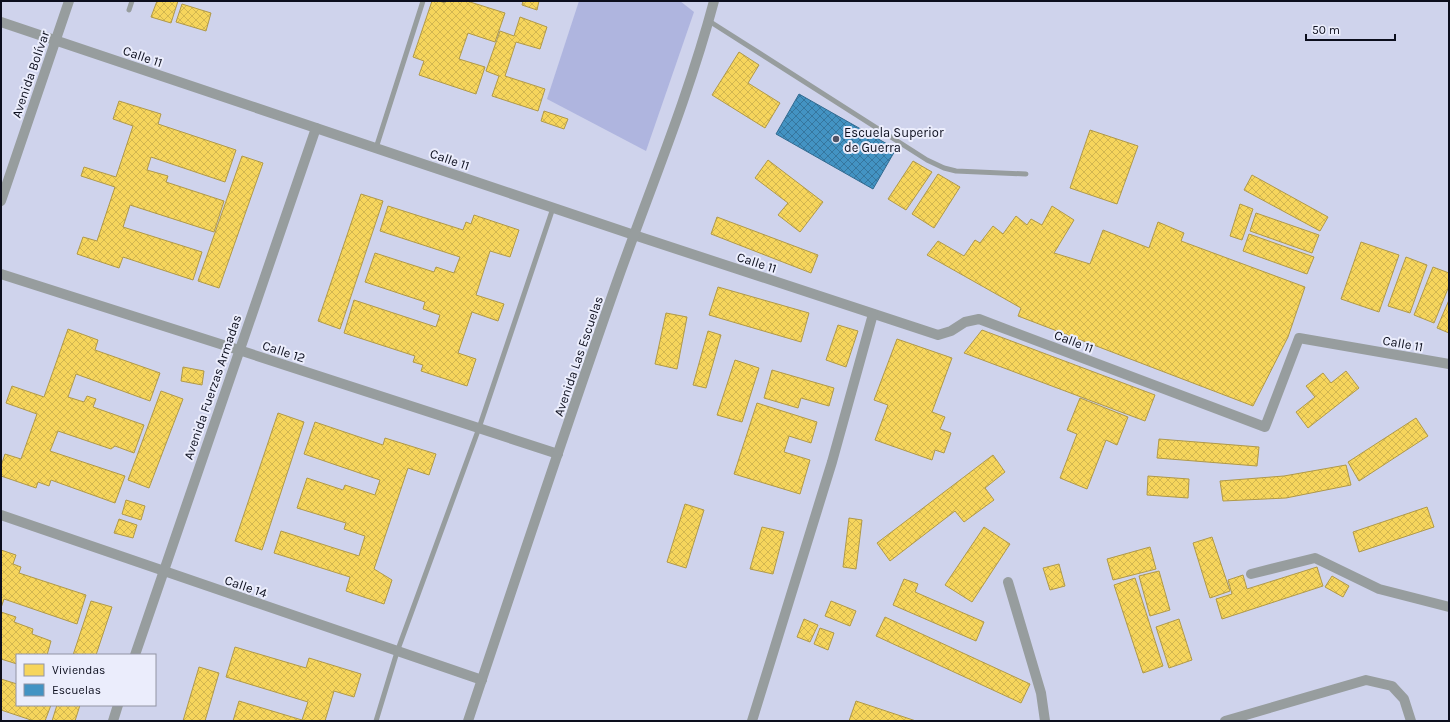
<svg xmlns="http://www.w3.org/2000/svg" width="1450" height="722" font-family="Karla,sans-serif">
<defs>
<pattern id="homes-cross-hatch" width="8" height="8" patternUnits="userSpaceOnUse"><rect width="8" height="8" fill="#f6d55c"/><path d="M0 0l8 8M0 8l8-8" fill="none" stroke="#d2b650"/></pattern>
<pattern id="schools-cross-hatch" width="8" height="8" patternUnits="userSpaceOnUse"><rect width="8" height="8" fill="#4393c3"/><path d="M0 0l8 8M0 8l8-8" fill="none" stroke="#36769e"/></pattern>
</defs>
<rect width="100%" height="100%" fill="#cfd3ec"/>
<path fill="#afb5df" d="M579 1H680L694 12 646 151 547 99Z"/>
<g fill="url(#homes-cross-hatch)" stroke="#b09949">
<path d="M157 1H178L171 23 151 17Z"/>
<path d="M432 1H439L445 3V1H467L505 13 495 42 468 33 459 59 485 67 476 94 419 75 424 61 413 57Z"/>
<path d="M523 1H539L537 10 522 5Z"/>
<path d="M182 4 211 13 206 31 176 22Z"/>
<path d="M520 17 547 27 540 49 516 42 505 76 545 89 538 111 492 96 499 76 486 71 500 31 514 36Z"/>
<path d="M739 52 759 65 748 83 780 103 765 128 712 95Z"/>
<path d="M119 101 161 114 158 124 236 150 225 182 151 157 147 170 168 176 166 182 224 201 214 232 130 205 123 227 202 252 193 280 123 257 119 268 77 254 83 237 97 241 115 187 81 176 84 167 116 177 133 126 113 119Z"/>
<path d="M544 111 568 119 564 129 541 121Z"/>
<path d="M1090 130 1138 146 1117 204 1070 188Z"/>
<path d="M242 156 263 163 219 288 198 281Z"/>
<path d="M768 160 823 202 800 232 778 215 788 203 755 178Z"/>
<path d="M913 161 932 172 906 210 888 199Z"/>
<path d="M938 174 960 187 934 228 912 214Z"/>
<path d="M1252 175 1328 217 1320 231 1244 190Z"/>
<path d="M361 194 383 201 340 329 318 321Z"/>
<path d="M1240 204 1253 209 1242 240 1230 236Z"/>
<path d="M388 206 463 230 466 222 471 224 474 215 519 230 510 257 490 251 476 295 504 304 498 321 472 312 458 353 476 359 467 386 421 371 423 365 413 362 415 356 344 333 354 300 436 327 440 315 423 309 425 302 365 282 375 253 434 272 436 267 454 273 460 257 380 231Z"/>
<path d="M1052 206 1074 220 1054 253 1090 264 1103 230 1149 248 1158 222 1184 233 1181 241 1305 287 1288 337 1253 406 1018 316 1021 308 927 255 938 241 964 256 975 240 980 243 993 226 1003 234 1016 216 1027 225 1031 219 1042 225Z"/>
<path d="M1256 213 1319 235 1312 253 1250 231Z"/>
<path d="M717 217 818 255 811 273 711 234Z"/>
<path d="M1249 234 1314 257 1307 274 1243 251Z"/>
<path d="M1361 242 1399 255 1379 312 1341 299Z"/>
<path d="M1406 257 1427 265 1410 313 1388 306Z"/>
<path d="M1433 267 1449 273V286L1434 323 1414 315Z"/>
<path d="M718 287 809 313 801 342 709 315Z"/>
<path d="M1449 300V333L1437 328Z"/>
<path d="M666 313 687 317 677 369 655 364Z"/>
<path d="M838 325 858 331 846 367 826 360Z"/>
<path d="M68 329 98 340 95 350 160 373 150 401 76 374 68 397 84 402 87 396 96 399 93 407 144 425 134 453 115 446 111 449 58 431 50 451 125 476 115 503 51 480 49 486 38 482 36 488 1 476V466L5 454 21 459 37 414 6 403 12 386 44 397Z"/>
<path d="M982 330 1155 395 1145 421 964 353Z"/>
<path d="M708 331 721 335 706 388 693 385Z"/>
<path d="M897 339 952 358 932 412 945 417 940 429 951 433 944 453 935 450 932 460 875 440 888 405 874 400Z"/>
<path d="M735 360 759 368 742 422 717 415Z"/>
<path d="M183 367 204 371 202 385 181 381Z"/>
<path d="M772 370 834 388 829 406 801 398 798 408 764 398Z"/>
<path d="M1346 371 1359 388 1308 428 1296 412 1315 397 1306 386 1323 373 1331 383Z"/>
<path d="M161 391 183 399 149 488 128 480Z"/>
<path d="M1080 398 1128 417 1117 445 1106 440 1087 489 1060 478 1077 434 1067 430Z"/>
<path d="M757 403 817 422 811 443 789 436 784 452 810 460 800 494 734 474Z"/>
<path d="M278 413 304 422 262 550 235 541Z"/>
<path d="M1416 418 1428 436 1359 481 1348 462Z"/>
<path d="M315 422 383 445 385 438 436 454 429 475 408 468 374 569 392 580 384 604 346 591 350 577 274 553 281 531 359 556 365 536 344 529 346 523 297 508 307 478 343 490 345 485 375 495 380 480 304 454Z"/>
<path d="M1159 439 1259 447 1257 466 1157 458Z"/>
<path d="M993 455 1005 472 985 488 994 500 964 522 955 511 890 561 877 543Z"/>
<path d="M1346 465 1351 485 1286 498 1223 501 1220 481 1284 476Z"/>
<path d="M1148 476 1189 479 1188 498 1147 495Z"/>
<path d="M126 500 145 506 141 520 122 514Z"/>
<path d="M685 504 704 510 686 568 667 562Z"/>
<path d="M1427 507 1434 527 1359 552 1353 532Z"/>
<path d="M849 518 862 520 856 569 843 567Z"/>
<path d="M119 519 137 525 133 538 114 533Z"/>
<path d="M762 527 784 532 773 574 750 569Z"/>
<path d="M984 527 1010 544 972 602 945 585Z"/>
<path d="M1212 537 1230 591 1210 598 1193 543Z"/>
<path d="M1150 547 1156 569 1113 580 1107 559Z"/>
<path d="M1 550 16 555 13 564 21 567 19 573 86 595 77 624 4 599 1 608Z"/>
<path d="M1059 564 1065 586 1050 590 1043 568Z"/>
<path d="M1317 567 1323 586 1222 619 1216 599 1232 594 1228 580 1243 575 1247 589Z"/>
<path d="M1159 571 1170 610 1150 616 1139 576Z"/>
<path d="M1332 576 1349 586 1343 597 1325 587Z"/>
<path d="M1135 578 1163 666 1143 673 1114 585Z"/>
<path d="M904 579 918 584 915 592 984 622 976 641 893 605Z"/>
<path d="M91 601 112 607 96 655H73Z"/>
<path d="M831 601 856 611 850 626 825 616Z"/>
<path d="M1 612 16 617 14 622 33 629 32 634 51 641 47 655H17V664L1 659Z"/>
<path d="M885 617 1030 684 1021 703 876 636Z"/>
<path d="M804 619 818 625 810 642 797 637Z"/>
<path d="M1179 619 1192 660 1169 668 1156 627Z"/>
<path d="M820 628 834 633 828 650 814 644Z"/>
<path d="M235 647 306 668 309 658 361 674 354 697 334 691 325 721H233L239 701 302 720 308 702 226 677Z"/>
<path d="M199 667 219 673 205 721H183Z"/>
<path d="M1 679 17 684V705H51L45 721H34L1 710Z"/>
<path d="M856 701 916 721H849Z"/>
<path d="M57 705H80L75 721H52Z"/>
</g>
<path fill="url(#schools-cross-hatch)" stroke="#326b91" d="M799 94 896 149 873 189 776 134Z"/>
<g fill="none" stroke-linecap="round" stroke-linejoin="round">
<g stroke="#979d9e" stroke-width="5">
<path d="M129 10 132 1"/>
<path d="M709 21 927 160 944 168 956 171 1026 174"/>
<path d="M376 148 423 1"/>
<path d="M376 721 397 652 479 428 553 208"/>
</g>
<g stroke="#979d9e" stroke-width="10">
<path d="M1 22 634 235 938 335 951 331 965 322 979 319 1265 427 1299 338 1449 364"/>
<path d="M1 201 69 1"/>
<path d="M1 274 239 350 558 454"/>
<path d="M1 515 482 680"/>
<path d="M1251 574 1315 558 1379 589 1449 607"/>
<path d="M1008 582 1041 693 1045 721"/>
<path d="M135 655 316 128"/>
<path d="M113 721 118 705"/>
<path d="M468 721C518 572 567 423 619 276 652 184 689 95 714 1"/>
<path d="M752 721 832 462 873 314"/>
<path d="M1225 721 1366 680 1392 686 1404 699 1411 721"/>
</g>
</g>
<circle fill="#505365" stroke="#ebedfc" stroke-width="1.5" cx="836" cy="139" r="4"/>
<g text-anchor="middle" stroke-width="4" stroke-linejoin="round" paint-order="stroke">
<g font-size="13" fill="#0c0e1d" stroke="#ebedfc">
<text transform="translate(143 56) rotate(19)" y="5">Calle 11</text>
<text transform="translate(30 74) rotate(-71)" y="5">Avenida Bolívar</text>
<text transform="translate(450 159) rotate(19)" y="5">Calle 11</text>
<text transform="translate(757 262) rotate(18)" y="5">Calle 11</text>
<text transform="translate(1074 341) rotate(21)" y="5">Calle 11</text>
<text transform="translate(1403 343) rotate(10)" y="5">Calle 11</text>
<text transform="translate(284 351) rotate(18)" y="5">Calle 12</text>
<text transform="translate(578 356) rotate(-71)" y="5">Avenida Las Escuelas</text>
<text transform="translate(212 387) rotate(-71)" y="5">Avenida Fuerzas Armadas</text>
<text transform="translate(246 586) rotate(19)" y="5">Calle 14</text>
</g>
<g font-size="13" fill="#0c0e1d" stroke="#ebedfc" text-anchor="start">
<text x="844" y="137">Escuela Superior<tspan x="844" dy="15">de Guerra</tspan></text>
</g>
</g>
<rect width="1450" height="722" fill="none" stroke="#0c0e1d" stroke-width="4"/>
<rect x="16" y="654" width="140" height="52" fill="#ebedfc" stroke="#9294a3"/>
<rect x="24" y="664" width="20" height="12" fill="#f6d55c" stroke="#9294a3"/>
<text x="52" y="674" font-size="12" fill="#0c0e1d">Viviendas</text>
<rect x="24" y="684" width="20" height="12" fill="#4393c3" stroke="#9294a3"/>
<text x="52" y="694" font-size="12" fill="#0c0e1d">Escuelas</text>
<path d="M1306 34v6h89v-6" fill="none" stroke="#0c0e1d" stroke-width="2"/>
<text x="1312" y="34" font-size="12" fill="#0c0e1d" stroke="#ebedfc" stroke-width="3" paint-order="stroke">50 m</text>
</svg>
